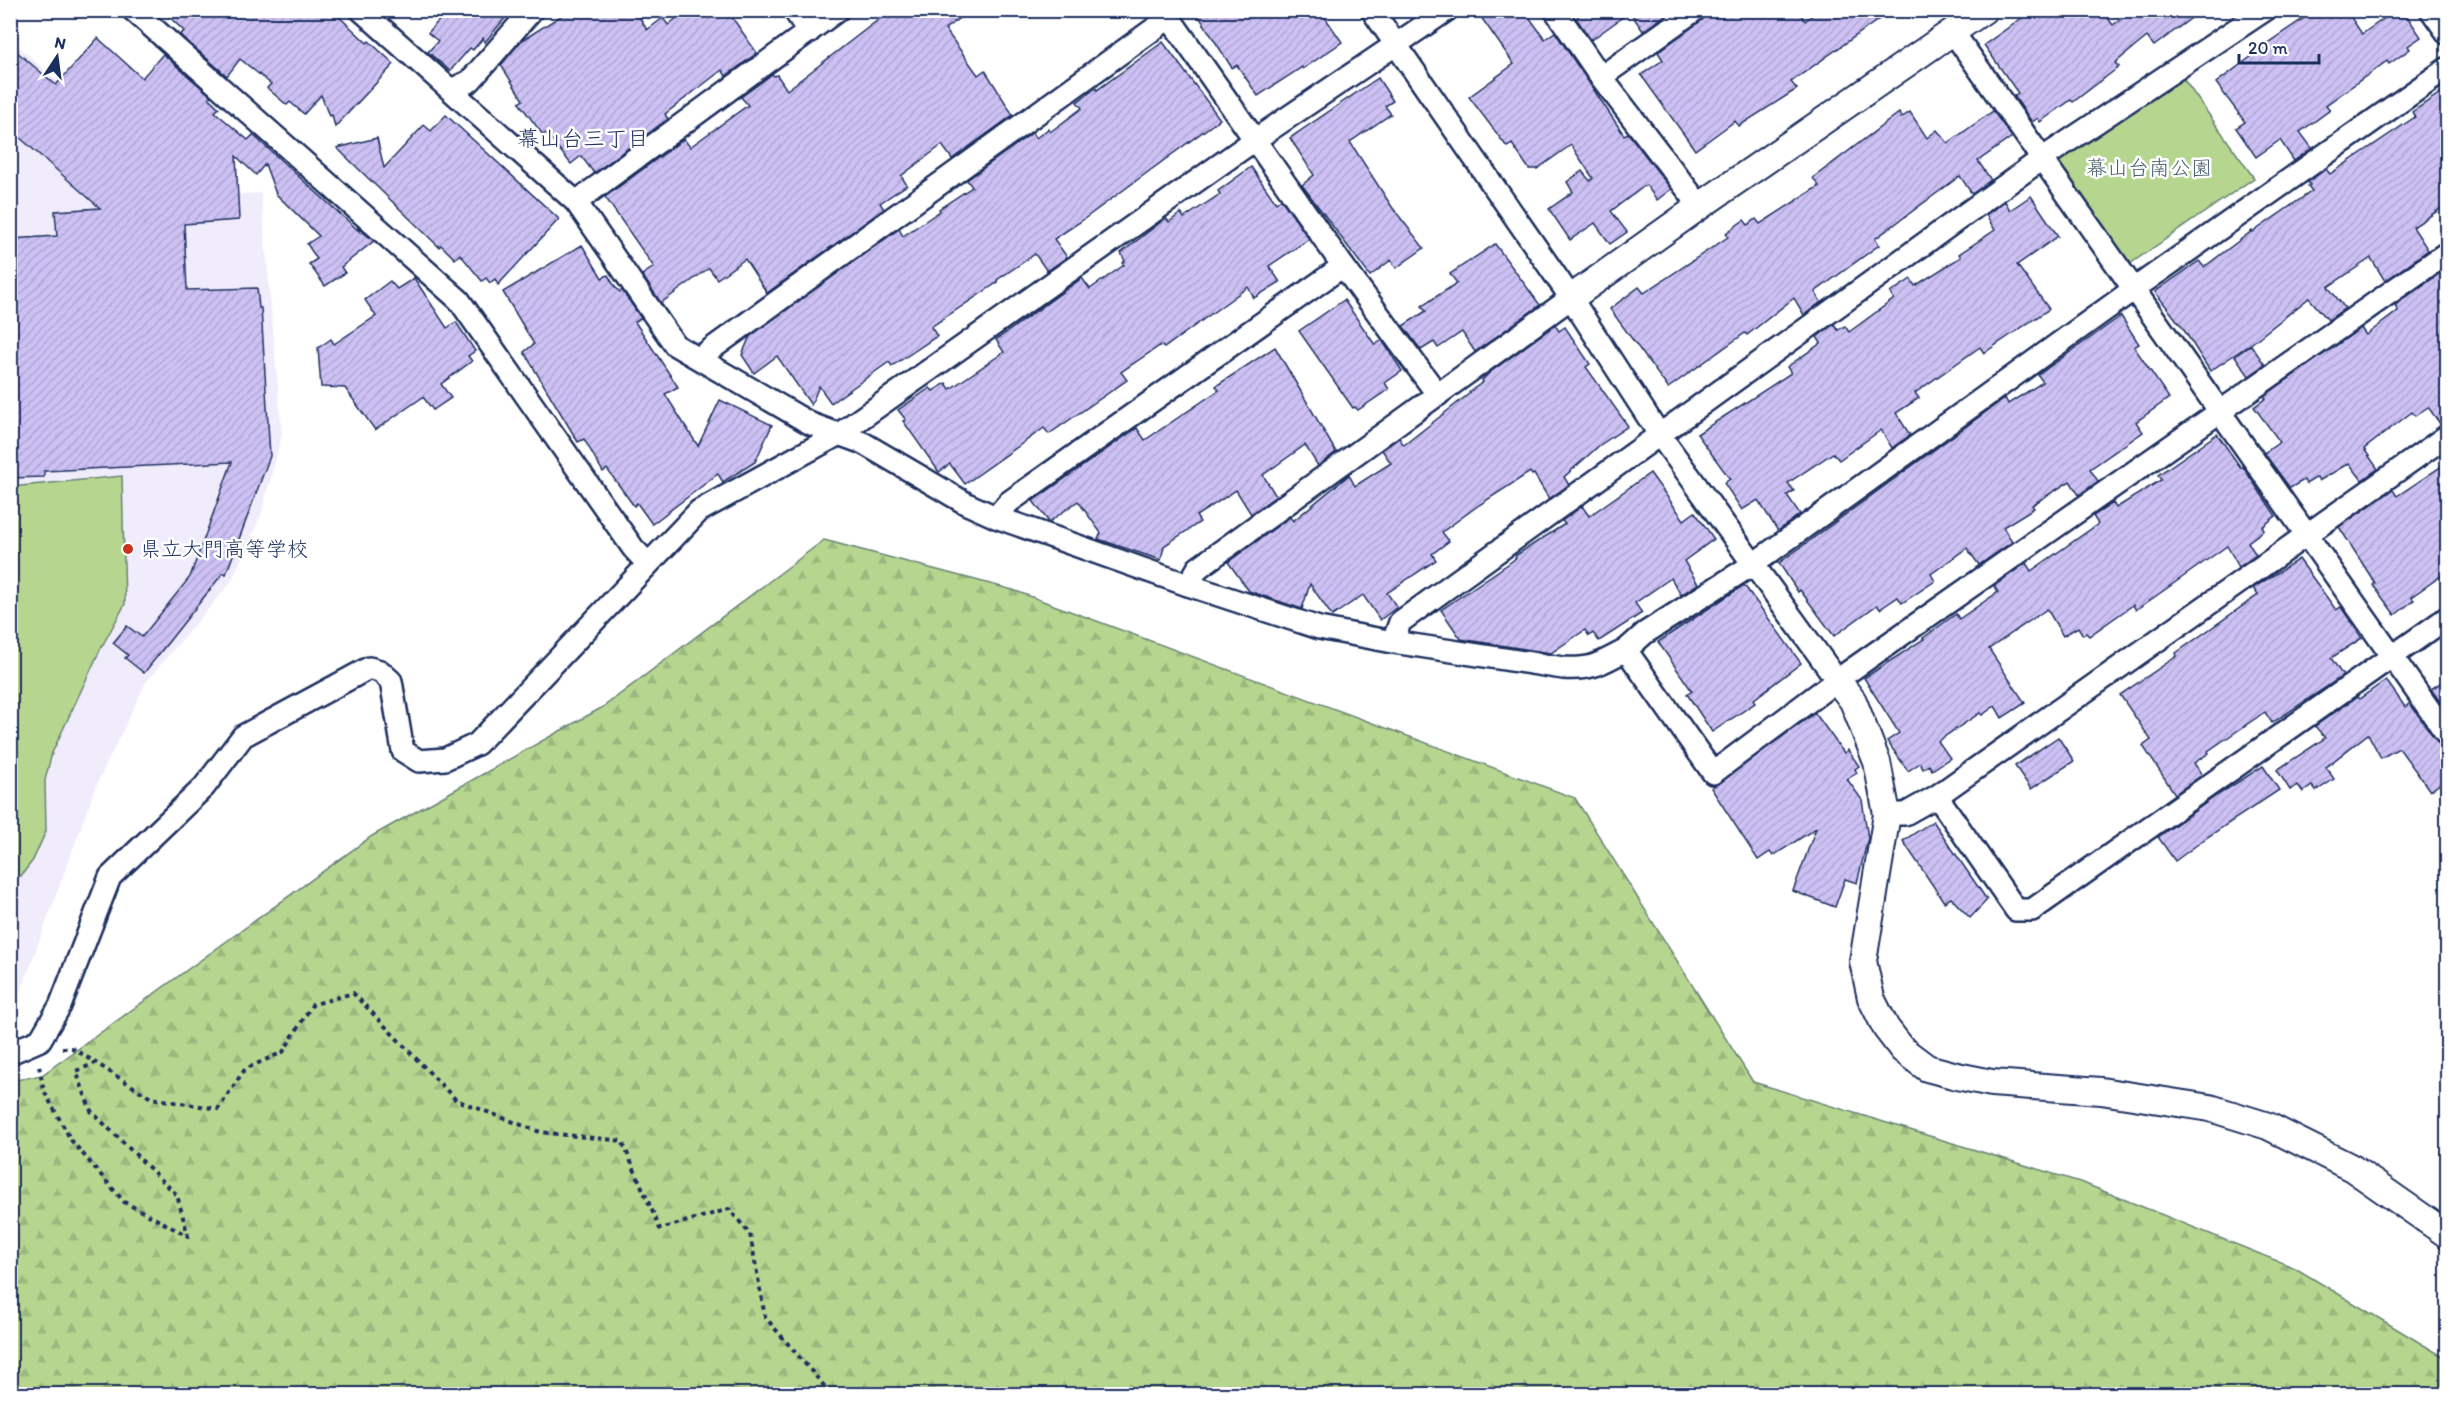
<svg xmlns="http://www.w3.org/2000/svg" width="2458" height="1405" font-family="Itim,'Klee One',sans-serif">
<defs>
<pattern id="forest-firs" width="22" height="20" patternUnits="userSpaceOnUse" patternTransform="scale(1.5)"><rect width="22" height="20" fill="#b6d68f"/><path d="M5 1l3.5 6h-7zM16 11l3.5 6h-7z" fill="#9cb87e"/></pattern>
<pattern id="building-hatch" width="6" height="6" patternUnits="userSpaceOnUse" patternTransform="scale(1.5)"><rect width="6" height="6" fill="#cdc1f3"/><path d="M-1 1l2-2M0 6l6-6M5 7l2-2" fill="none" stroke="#afa6d3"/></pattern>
</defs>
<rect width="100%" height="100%" fill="#fff"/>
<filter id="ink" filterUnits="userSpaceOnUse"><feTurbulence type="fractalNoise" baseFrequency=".0167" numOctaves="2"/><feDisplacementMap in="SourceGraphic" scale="12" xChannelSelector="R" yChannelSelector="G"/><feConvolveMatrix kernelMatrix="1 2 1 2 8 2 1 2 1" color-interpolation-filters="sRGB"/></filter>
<g filter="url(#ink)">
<path fill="#f0ecfb" d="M11 40 187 198 261 193 282 435 261 515 231 582 146 682 96 786 11 1018Z"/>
<path fill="url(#forest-firs)" stroke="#688276" stroke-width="1.5" d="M824 540 1013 590 1575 798 1753 1082 2083 1183 2295 1268 2447 1359V1394H11V1081L42 1075 372 836 603 707Z"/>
<g fill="#b6d68f" stroke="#688276" stroke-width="1.5">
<path d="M2175 67 2254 178 2124 268 2044 158Z"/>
<path d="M122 476 125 604 100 650 52 753 45 780 46 831 33 860 21 876 11 878V487Z"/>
</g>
<g fill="url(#building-hatch)" stroke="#1b2f5e" stroke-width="1.5">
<path d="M162 10H332L367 43 369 41 394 64 335 127 332 115 329 116 321 95 304 114 290 102 287 105 267 88 271 84 240 59 227 76 180 35 184 31Z"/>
<path d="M448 10H512L485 42 483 38 473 50 470 48 450 71 428 52 438 41 428 33Z"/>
<path d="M570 10H635L647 30 663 18 668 25 687 10H727L757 53 726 76 722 70 665 114 668 119 594 173 581 156 571 164 546 133 543 135 519 103 523 100 501 65 521 41Z"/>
<path d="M891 10H970L945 29 978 75 985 70 1013 115 952 159 942 145 901 176 907 185 880 203 884 209 767 293 745 259 717 279 709 268 661 303 642 275 654 267 605 197 684 139 690 147 748 105 741 97 772 74 774 76 777 75 787 90Z"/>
<path d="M1195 10H1320L1342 42 1303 69 1302 67 1258 96 1237 65 1232 68Z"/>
<path d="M1476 10H1524L1545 39 1555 32 1624 135 1628 133 1671 189 1657 200 1646 185 1611 211 1627 232 1610 244 1595 223 1570 240 1549 209 1573 192 1567 182 1582 171 1590 181 1593 178 1571 145 1537 169H1529L1512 144 1507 147 1469 97 1514 64Z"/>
<path d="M1586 10H1672L1643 31 1630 12 1591 40 1576 18Z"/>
<path d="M1707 10H1798L1805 21 1819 10H1892L1791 82 1797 89 1739 126 1735 121 1695 150 1641 75 1663 60 1658 52 1702 20Z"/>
<path d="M2033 10H2102L2113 25 2133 10H2202L2154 46 2147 37 2115 63 2119 67 2073 102 2071 100 2040 122 2038 118 2032 122 2014 96 2018 93 1984 45Z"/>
<path d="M2316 10H2346L2362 34 2396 10H2403L2421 37 2408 46 2410 49 2389 64 2387 61 2326 105 2330 110 2300 132 2312 148 2294 161 2280 140 2256 157 2236 128 2245 122 2216 83 2264 47 2263 46Z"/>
<path d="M98 38 142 78 163 54 211 96 209 98 219 108 215 112 248 140 253 135 359 231 358 228 374 241 341 267 345 273 325 286 309 264 317 259 307 244 319 236 276 194 265 164 256 175 236 156 239 220 184 224 187 290 257 288 259 308H261L270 456 226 574 223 573 144 673 125 658 128 655 113 643 127 626 142 637 190 577 232 462 44 471V477L10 478V239L57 236 55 211 100 208 10 129V46L56 85Z"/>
<path d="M1163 42 1220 119 1080 222 1054 239 1067 257 1047 271 1035 254 997 280 998 282 931 327 937 336 892 366 889 362 831 403 819 386 811 405 777 356 754 373 742 355 750 336 899 229 903 236 940 211 939 209 972 187 967 180 1032 133 1036 138 1048 129 1050 132 1082 108 1077 102 1096 88 1097 90Z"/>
<path d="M1378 78 1393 101 1385 106 1391 114 1350 142 1392 207 1424 248 1396 268 1391 260 1370 276 1302 185 1314 175 1290 138Z"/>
<path d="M2448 88V204L2413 227 2428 250 2385 281 2371 258 2328 287 2345 308 2328 320 2309 298 2252 343 2210 371 2182 327 2155 292 2199 261 2204 267 2252 231 2253 232 2312 191 2308 186 2310 185 2308 182 2326 169 2330 174 2415 117 2412 112Z"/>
<path d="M1993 111 2012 137 1978 161 1991 180 1972 194 1960 176 1875 239 1879 245 1815 292 1821 302 1804 315 1794 298 1747 335 1745 333 1668 388 1610 309 1639 287 1644 293 1728 237 1726 233 1744 220 1748 225 1756 219 1760 224 1819 186 1813 178 1899 113 1901 118 1910 112 1927 138 1937 130 1948 143Z"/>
<path d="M446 115 559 219 498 285 495 279 490 283 486 278 482 281 460 254 455 259 441 245 439 247 337 148 377 138 384 168 424 125 431 131Z"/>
<path d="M1251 167 1276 203 1281 199 1309 239 1269 266 1280 282 1254 298 1248 287 1164 348 1161 345 1121 372 1127 380 1049 434 1044 428 965 484 950 464 939 472 903 421 906 420 898 410 930 388 933 391 946 383 950 389 1004 352 996 340 1082 278 1090 289 1124 265 1122 263 1125 261 1121 253 1166 218 1169 222 1181 213 1184 218 1220 194 1218 191Z"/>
<path d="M2031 196 2058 236 2017 265 2049 309 1984 353 1980 347 1915 393 1919 398 1896 413 1910 435 1892 448 1881 430 1839 460 1833 453 1788 483 1794 491 1787 495 1800 514 1778 531 1758 500 1742 510 1724 483 1730 479 1697 434 1791 373 1787 367 1821 343 1817 337 1834 324 1838 330 1845 326 1849 332 1894 299 1890 293 1911 279 1915 286 1961 257 1959 254 1995 230 1986 215 2005 201 2010 210Z"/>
<path d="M1495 244 1540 305 1475 352 1462 332 1438 348 1434 342 1421 350 1403 326 1426 311 1422 306 1457 283 1450 274Z"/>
<path d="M582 245 602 278 608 275 615 287 620 292 622 290 641 318 635 322 678 387 665 394 698 446 720 400 772 425 755 462 723 482 718 474 652 524 637 503 634 506 607 469 603 472 584 439 578 442 524 352 534 344 503 292Z"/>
<path d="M2442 272 2448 281V422L2441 425 2428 407 2415 416 2412 412 2364 449 2378 469 2362 480 2349 463 2319 481 2317 477 2306 484 2304 480 2290 488 2264 453 2280 442 2254 407 2266 398 2264 396 2361 328 2366 335 2398 311 2395 306 2398 303Z"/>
<path d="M414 278 447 328 456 322 475 351 468 356 472 361 441 384 451 398 433 410 423 397 375 430 345 388 321 387 318 348 331 339 334 344 376 316 365 300 390 281 397 289Z"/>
<path d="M1344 300 1375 345 1382 340 1402 371 1385 383 1389 389 1358 410 1355 407 1353 408 1299 331Z"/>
<path d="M2121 316 2139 344 2134 347 2169 398 2136 422 2143 432 2090 469 2098 481 2079 495 2070 481 2032 505 2034 508 2003 527 2012 542 1979 565 1967 548 1931 574 1935 581 1902 603 1898 597 1880 609 1877 605 1834 636 1800 590 1798 592 1779 563 2005 398 2008 404 2043 382 2038 375Z"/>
<path d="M1555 325 1559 331 1565 327 1590 364 1586 367 1628 426 1600 445 1564 477 1569 485 1549 499 1534 474 1532 475 1530 472 1479 505 1442 532 1449 541 1432 554 1436 560 1387 593 1397 607 1380 620 1363 595 1332 616 1310 584 1302 609 1249 591 1228 562 1290 517 1293 521 1349 475 1355 486 1391 463 1382 450 1399 438 1404 445 1470 393 1469 392 1483 382 1482 380 1489 373Z"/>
<path d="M2251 345 2265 365 2249 376 2235 356Z"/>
<path d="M1275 347 1336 452 1318 466 1305 445 1263 475 1276 496 1251 514 1236 490 1196 516 1200 522 1164 546 1161 560 1098 539 1101 533 1078 501 1049 522 1033 501 1137 428 1145 440 1219 390 1216 386Z"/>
<path d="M2217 434 2241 468 2243 467 2276 516 2262 527 2264 530 2248 542 2256 555 2239 567 2227 546 2136 610 2133 605 2089 636 2086 633 2083 635 2078 627 2063 636 2047 609 1989 649 2025 703 2002 718 1995 706 1982 715 1980 713 1938 741 1950 758 1932 770 1929 765 1923 769 1920 763 1908 771 1887 741 1899 733 1864 678 1924 639 1923 638 1956 614 1959 619 1998 592 1994 586 2026 563 2031 571 2098 524 2093 516 2113 503 2116 508 2161 480 2158 475Z"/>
<path d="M2448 462V571L2411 597 2414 600 2395 615 2373 585 2375 583 2339 527 2393 490 2397 496Z"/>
<path d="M1650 473 1684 520 1695 512 1714 539 1684 561 1698 584 1681 595 1671 578 1635 603 1642 613 1599 641 1593 633 1589 636 1585 630 1551 653 1461 639 1441 610 1508 564 1516 558 1515 556 1565 524 1562 521 1582 506 1589 516Z"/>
<path d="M2299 559 2336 610 2341 607 2362 638 2331 658 2343 676 2272 723 2265 712 2208 751 2209 753 2194 763 2202 775 2175 794 2143 746 2151 740 2120 695 2177 656 2176 653 2258 595 2253 588Z"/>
<path d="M1744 585 1801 663 1753 700 1755 703 1712 732 1687 694 1692 691 1658 642Z"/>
<path d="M2448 678V713L2431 689Z"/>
<path d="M2386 680 2405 707 2410 703 2438 743 2448 748V778L2430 791 2399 748 2381 758 2368 734 2326 767 2334 779 2316 791 2312 786 2303 792 2298 785 2290 790 2277 770 2325 738 2315 726 2357 697 2359 699Z"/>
<path d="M1815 713 1844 753 1848 750 1859 766 1855 769 1857 773 1847 779 1862 800 1868 838 1857 883 1845 879 1835 907 1793 891 1816 828 1773 856 1770 852 1758 860 1711 788Z"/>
<path d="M2058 737 2074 761 2031 789 2015 766Z"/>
<path d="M2263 766 2279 790 2209 836 2175 861 2158 837 2216 796Z"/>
<path d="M1933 821 1987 900 1970 918 1951 898 1944 902 1903 841Z"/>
</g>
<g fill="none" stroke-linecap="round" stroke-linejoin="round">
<g stroke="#1b2f5e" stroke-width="26">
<g id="minor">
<path d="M133 10 459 300 633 548 647 563"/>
<path d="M361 10 576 202 675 345 811 424 863 443 967 504 996 517 1188 585 1319 628 1393 642 1563 668C1593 670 1601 663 1626 650L1713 773 1837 680 2448 252"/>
<path d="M794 10 809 32"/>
<path d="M1164 10 1343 266 1438 395"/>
<path d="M1372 10 1571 298 1659 434 1837 680"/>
<path d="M1555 10 1601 77 1700 206"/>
<path d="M2431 10 2448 34"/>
<path d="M1953 32 2448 736"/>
<path d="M1601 77 1695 10"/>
<path d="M451 90 470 81 532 10"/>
<path d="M576 202 838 10"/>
<path d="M699 358 1169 18"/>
<path d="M996 517 1009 502 1343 266"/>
<path d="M1188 585 1198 568 1571 298"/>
<path d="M1393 642 1400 622 2043 158 2265 10"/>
<path d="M1626 650 1645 633 1752 565 2134 289 2448 68"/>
<path d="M1937 796 2448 435"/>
<path d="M1887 814H1905L1937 796 2016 910H2032L2448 617"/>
<path d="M10 1053 40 1040 60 1006 110 877 204 787 243 736 369 668 380 671 391 681 403 751 419 761 445 759 477 744 699 511 839 434 1256 139 1447 10"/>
</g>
</g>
<g stroke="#1b2f5e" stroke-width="30">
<g id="tertiary">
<path d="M1571 298 1700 206 1984 10"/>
<path d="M1837 680 1853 701 1877 762 1887 814 1863 961 1871 998 1886 1028 1903 1050 1927 1068 1957 1076 1992 1083 2101 1091 2210 1108 2268 1126 2352 1168 2448 1235"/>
</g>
</g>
<g stroke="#1b2f5e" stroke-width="4" stroke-dasharray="4.5 4.5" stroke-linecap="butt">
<path d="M62 1048H72L95 1062"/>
<path d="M39 1066 44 1091 71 1140 124 1202 188 1236 177 1195 91 1111 76 1071 96 1063 151 1098 218 1109 245 1069 283 1052 312 1005 353 993 456 1100 540 1132 622 1141 660 1229 729 1209 750 1234 765 1317 831 1394"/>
</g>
<use href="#minor" stroke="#fff" stroke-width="21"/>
<use href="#tertiary" stroke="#fff" stroke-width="26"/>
</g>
</g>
<circle fill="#c8321e" stroke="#fff" stroke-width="2" cx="128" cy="549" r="6"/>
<g text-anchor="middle" stroke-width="5" stroke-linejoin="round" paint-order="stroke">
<g font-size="21" fill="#4a616d" stroke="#fff">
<text x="2149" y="175">幕山台南公園</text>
</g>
<g font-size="21" fill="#1b2f5e" stroke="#fff" text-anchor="start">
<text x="140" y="556">県立大門高等学校</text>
</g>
<g font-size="22" fill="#1b2f5e" stroke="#fff">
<text x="583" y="146">幕山台三丁目</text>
</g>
</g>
<rect width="2458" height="1405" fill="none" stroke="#fff" stroke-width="36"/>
<rect x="18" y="18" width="2422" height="1369" fill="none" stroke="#1b2f5e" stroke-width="2" filter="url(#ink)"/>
<g transform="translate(57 57) rotate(13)" stroke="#ffffff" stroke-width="4.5" paint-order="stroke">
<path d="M0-4.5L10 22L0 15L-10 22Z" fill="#1b2f5e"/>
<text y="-9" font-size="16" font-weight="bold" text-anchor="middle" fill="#1b2f5e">N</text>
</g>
<path d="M2239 54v9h80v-9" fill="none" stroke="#1b2f5e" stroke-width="3"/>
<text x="2248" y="54" font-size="18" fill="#1b2f5e" stroke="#ffffff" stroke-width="4.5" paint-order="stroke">20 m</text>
</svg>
